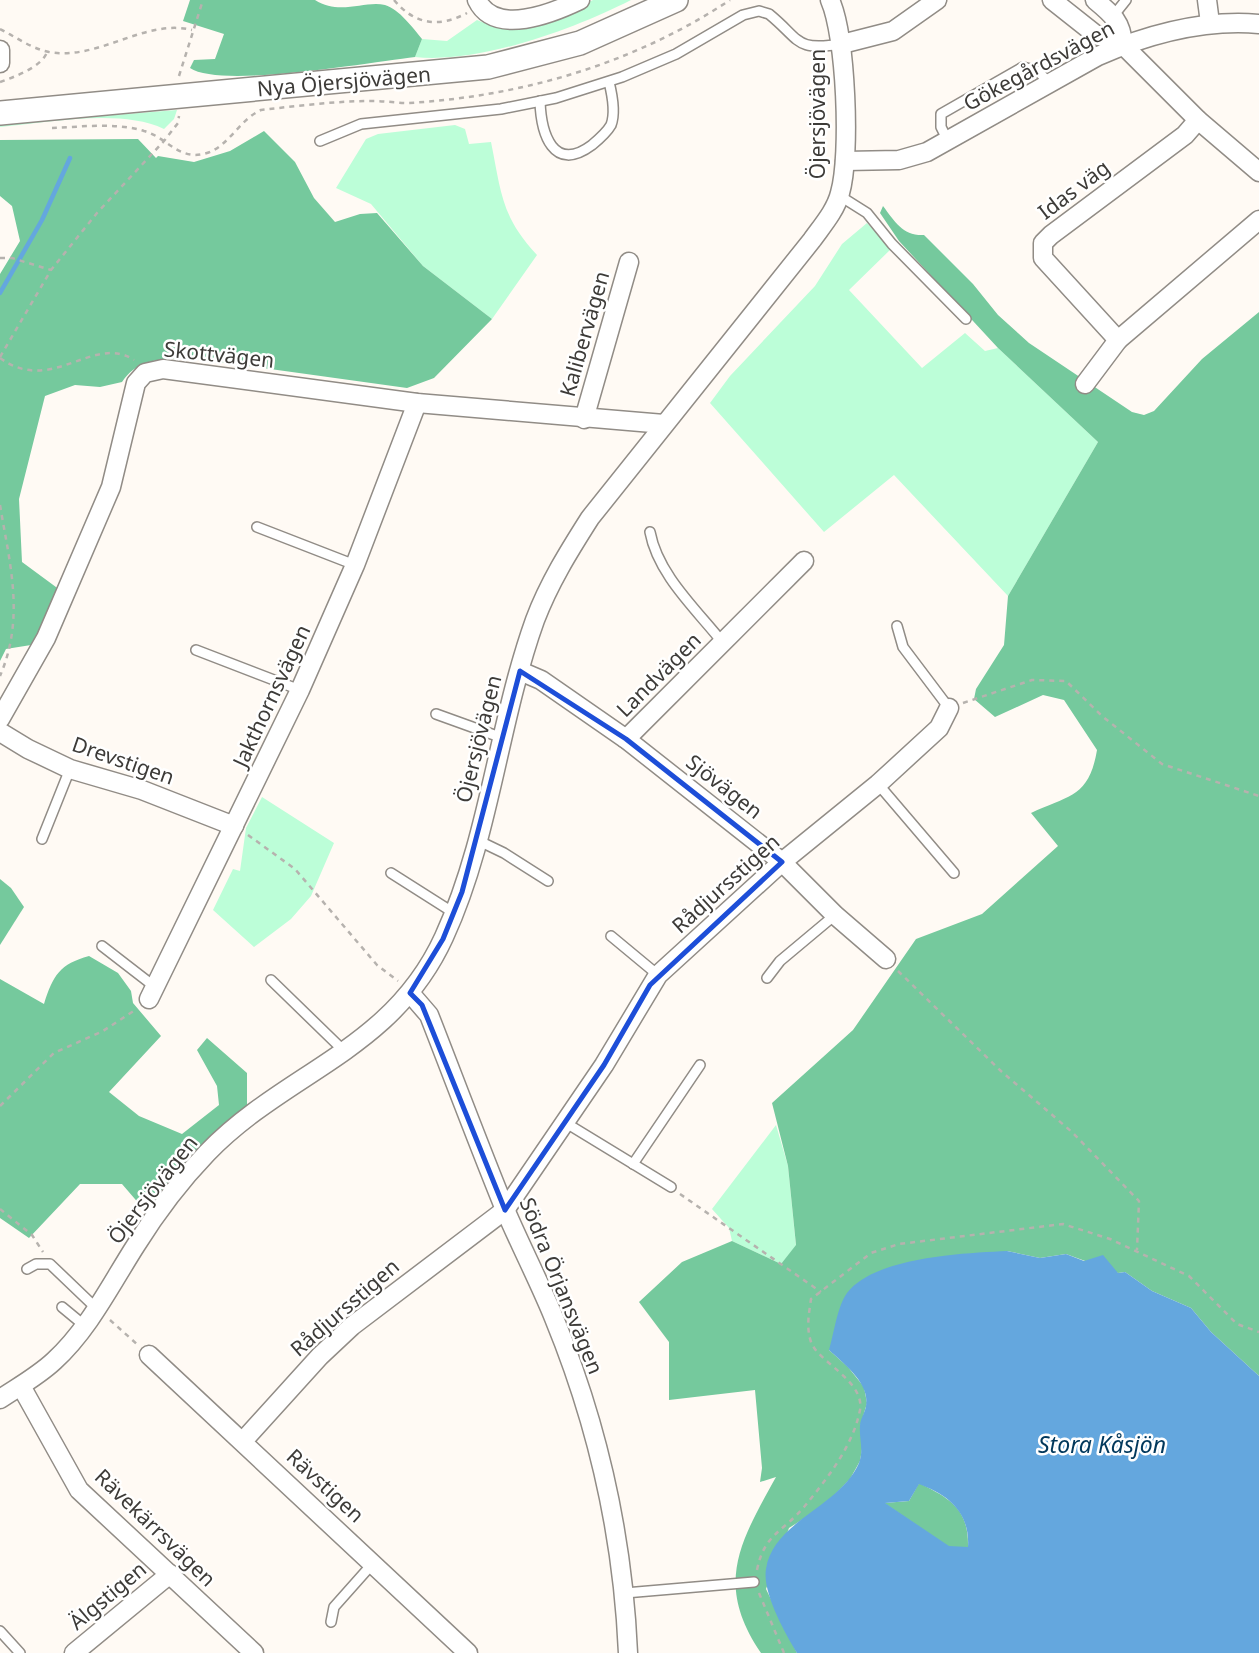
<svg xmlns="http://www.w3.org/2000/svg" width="1259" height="1653" font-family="'Noto Sans',sans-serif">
<rect width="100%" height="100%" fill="#fffaf4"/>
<g fill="#bcfed8">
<path d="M593 0H631C574 29 479 64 415 57L422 39 447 41 477 20C513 37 559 17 593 0Z"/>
<path d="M177 110 174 119 164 129C120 108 48 123 0 127V124Z"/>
<path d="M455 125 465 129 469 144 491 142C501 191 501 217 537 255L492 319 423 266 371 204 336 188 366 139 378 134Z"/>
<path d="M867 223 891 249 849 290 922 368 965 333 985 351 998 348 1098 442 1008 596 894 475 824 532 710 403 730 376 815 286 842 244Z"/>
<path d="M262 797 334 843 311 896 291 919 254 947 213 910 233 869 240 871 246 828Z"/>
<path d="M776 1125 788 1166 796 1246 781 1264 732 1241 729 1228 712 1209Z"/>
</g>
<g fill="#75c99d">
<path d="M190 0H315C340 16 365 0 385 5 399 9 413 28 422 39L415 57C371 62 221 89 190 68L194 60 215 59 224 34 183 21Z"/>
<path d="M264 131 295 162 314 198 335 222 360 214 377 213 423 266 492 319 434 378 407 388 198 359C170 358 139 356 122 382L100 387 75 385 45 396 19 499 22 562 60 590 31 645 6 649 0 661V274L20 241 12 206 0 196V140L138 139 156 158 158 156 194 162 230 151Z"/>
<path d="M883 206C895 222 903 236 924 235L973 284 998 315 1029 343 1132 412 1144 415 1154 411 1202 359 1259 312V1376L1211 1332 1191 1308 1152 1291 1125 1272 1118 1273 1066 1254 1040 1258 1007 1251 829 1350 848 1367 864 1387 867 1403 860 1427 863 1443 860 1461 850 1479 825 1505 789 1528 766 1589 797 1653H761C714 1584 740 1542 776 1477L760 1482 762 1468 755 1390 669 1400V1342L639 1302 682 1262 732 1241 781 1264 796 1245 788 1166 772 1103 853 1030 916 939 982 914 1058 846 1031 813C1070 795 1089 797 1097 750L1064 700 1043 695 995 717 974 699 976 689 1004 645 1008 596 1098 442 998 348 899 241 880 213Z"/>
<path d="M0 879 11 888 24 907 0 945Z"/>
<path d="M89 956 118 973 131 991 133 1003 161 1036 109 1092 139 1116 182 1134 219 1105 217 1086 197 1050 207 1038 247 1073V1106L191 1158 147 1213 122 1184H80L29 1238 0 1218V979L44 1004C53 975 60 964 89 956Z"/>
<path d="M919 1483C951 1499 969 1509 968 1548L949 1547 884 1503 909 1501Z"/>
</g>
<path fill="#64a7de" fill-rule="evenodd" d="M1007 1251 1040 1258 1066 1254 1084 1261 1103 1255 1118 1273 1125 1272 1152 1291 1191 1308 1211 1332 1259 1376V1653H797C785 1633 762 1592 766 1569 773 1521 840 1507 859 1463 864 1449 859 1439 860 1426 860 1419 865 1413 866 1406 870 1383 844 1364 829 1350 834 1334 837 1307 847 1293 874 1257 965 1253 1007 1251ZM919 1484C949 1495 970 1513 968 1547L949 1546 885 1503 909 1501Z"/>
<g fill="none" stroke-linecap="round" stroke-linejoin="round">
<path stroke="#64a7de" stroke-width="4.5" d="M0 293 42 220 70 158"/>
<g stroke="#918c86" stroke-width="12">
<g id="service">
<path d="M1114 15 1126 0"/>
<path d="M540 101C541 133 553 174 592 145 598 140 607 132 611 125 616 112 612 94 609 82"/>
<path d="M320 141 361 124 501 109 556 98 622 77 676 54 743 15 759 11 769 14C802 41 794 51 842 44"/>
<path d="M948 141 941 127V114L1023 67 1038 71 1049 83"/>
<path d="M840 196 867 213 892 244 966 319"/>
<path d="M257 527 355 565"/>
<path d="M650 532C658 575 697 610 723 643"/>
<path d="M897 626 903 647 949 708"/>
<path d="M196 650 300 690"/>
<path d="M436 714 497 736 503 735"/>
<path d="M878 784 954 873"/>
<path d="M42 839 70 769"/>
<path d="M477 840 504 853 548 881"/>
<path d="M391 873 454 913"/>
<path d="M611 936 658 975"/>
<path d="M102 946 155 987"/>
<path d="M767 978 780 961 835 915"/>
<path d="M271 980 344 1051"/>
<path d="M566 1123 671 1187"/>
<path d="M633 1164 700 1065"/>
<path d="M27 1269 36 1264H50L97 1309"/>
<path d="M62 1307 85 1326"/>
<path d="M625 1593 754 1582"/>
<path d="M331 1622 334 1607 374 1562"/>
<path d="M0 1631 20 1653"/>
</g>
</g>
<g stroke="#918c86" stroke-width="21">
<g id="minor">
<path d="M477 0C495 37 553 13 580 0"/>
<path d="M1052 0 1095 34 1123 45 1198 120 1259 172"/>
<path d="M1095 0C1112 14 1122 22 1123 45"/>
<path d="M1207 0 1210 23"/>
<path d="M842 44 893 31 937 0"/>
<path d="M0 50V63"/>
<path d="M1198 120 1185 135 1051 235 1043 243V258L1118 340 1259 220"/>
<path d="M845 161 899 160 927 152 1098 56C1149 34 1203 19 1259 24"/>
<path d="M1085 384 1118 340"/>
<path d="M584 419 629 262"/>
<path d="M520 671 541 680 626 739 782 862 835 915 886 959"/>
<path d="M0 719 46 638 111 487 136 383 145 373 163 369 417 403 664 424"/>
<path d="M0 732 28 749 70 769 142 790 234 826"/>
<path d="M626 739 804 561"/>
<path d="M410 993 429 1015C454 1079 478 1143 504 1207 520 1245 539 1281 554 1318 598 1425 623 1538 628 1653"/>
<path d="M149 999 300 690 355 565 417 403"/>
<path d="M149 1355 468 1653"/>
<path d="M21 1386 79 1490 254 1653"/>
<path d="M0 1399C18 1387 38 1376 54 1361 89 1329 111 1284 136 1245 156 1213 181 1180 207 1153 286 1071 392 1051 444 937 490 837 498 723 535 620 549 583 569 551 590 518L812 240C822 226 836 210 840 193 851 155 846 36 830 0"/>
<path d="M243 1441 320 1356 352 1326 505 1210 604 1065 658 975 782 862 878 784 939 728 949 708"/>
<path d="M74 1653 170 1574"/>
</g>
</g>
<g stroke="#918c86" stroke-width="26">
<path id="tertiary" d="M0 113 488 67 580 43 676 0"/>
</g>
<g stroke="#b6b2ae" stroke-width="2.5" stroke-dasharray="5 5" stroke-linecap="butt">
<path d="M394 0C415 25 439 28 467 13"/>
<path d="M0 29C16 37 30 48 49 52 99 61 145 18 192 30"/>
<path d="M179 76 203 0"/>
<path d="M0 82C14 77 42 67 47 52"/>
<path d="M52 128C81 127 115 122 144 131 167 137 179 162 207 153 229 146 240 119 261 110 297 106 335 101 372 101 385 101 397 103 409 103 524 96 635 63 730 0"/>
<path d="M0 258H12L51 270"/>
<path d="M0 357 51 270 97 213 164 141 178 123 179 116"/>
<path d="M0 358C52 396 93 333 134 360"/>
<path d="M0 505C10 565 25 618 0 676"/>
<path d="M963 703 1032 680 1066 681 1102 716 1162 764 1259 796"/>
<path d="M248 835 295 869 377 965 398 981"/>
<path d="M898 971 1002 1072 1072 1132 1139 1201 1137 1250"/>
<path d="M0 1106 54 1053 103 1031 135 1010"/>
<path d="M680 1194 821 1292"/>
<path d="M0 1209 32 1235 43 1252"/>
<path d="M110 1320 139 1346"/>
<path d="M757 1570C764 1534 783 1532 804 1507 827 1479 853 1446 860 1410 865 1381 818 1362 811 1342 806 1327 809 1314 811 1299L871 1253 899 1244 1063 1224 1110 1239 1189 1276 1237 1324 1259 1332"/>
<path d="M759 1593 784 1653"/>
</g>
<use href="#service" stroke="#fff" stroke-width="9"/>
<use href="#minor" stroke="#fff" stroke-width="18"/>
<use href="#tertiary" stroke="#fff" stroke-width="23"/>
</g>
<path fill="none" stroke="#1d4ed8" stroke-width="5" stroke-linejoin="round" d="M520 671 626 739 782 862 650 985 604 1065 505 1210 422 1005 410 993 443 939 462 892Z"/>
<g text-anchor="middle" stroke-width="5" stroke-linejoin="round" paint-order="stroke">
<g font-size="21" fill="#3d3b38" stroke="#fff">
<text transform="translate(1039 66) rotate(-28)" y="7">Gökegårdsvägen</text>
<text transform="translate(344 82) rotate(-5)" y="7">Nya Öjersjövägen</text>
<text transform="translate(818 114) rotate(-90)" y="7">Öjersjövägen</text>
<text transform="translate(1074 190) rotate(-37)" y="7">Idas väg</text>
<text transform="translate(585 334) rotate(-74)" y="7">Kalibervägen</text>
<text transform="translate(219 355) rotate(6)" y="7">Skottvägen</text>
<text transform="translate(659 675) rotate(-45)" y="7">Landvägen</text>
<text transform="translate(272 696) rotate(-65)" y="7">Jakthornsvägen</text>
<text transform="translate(479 739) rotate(-76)" y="7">Öjersjövägen</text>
<text transform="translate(123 761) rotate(19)" y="7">Drevstigen</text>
<text transform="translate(724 787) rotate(38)" y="7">Sjövägen</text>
<text transform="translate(726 884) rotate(-42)" y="7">Rådjursstigen</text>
<text transform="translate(153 1190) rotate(-52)" y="7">Öjersjövägen</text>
<text transform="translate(561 1286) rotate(68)" y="7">Södra Örjansvägen</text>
<text transform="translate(345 1308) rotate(-41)" y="7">Rådjursstigen</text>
<text transform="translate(325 1486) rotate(43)" y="7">Rävstigen</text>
<text transform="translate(155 1528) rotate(44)" y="7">Rävekärrsvägen</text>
<text transform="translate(108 1596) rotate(-40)" y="7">Älgstigen</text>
</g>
<g font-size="23" font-style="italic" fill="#01385c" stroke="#fff">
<text x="1102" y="1453">Stora Kåsjön</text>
</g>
</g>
</svg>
